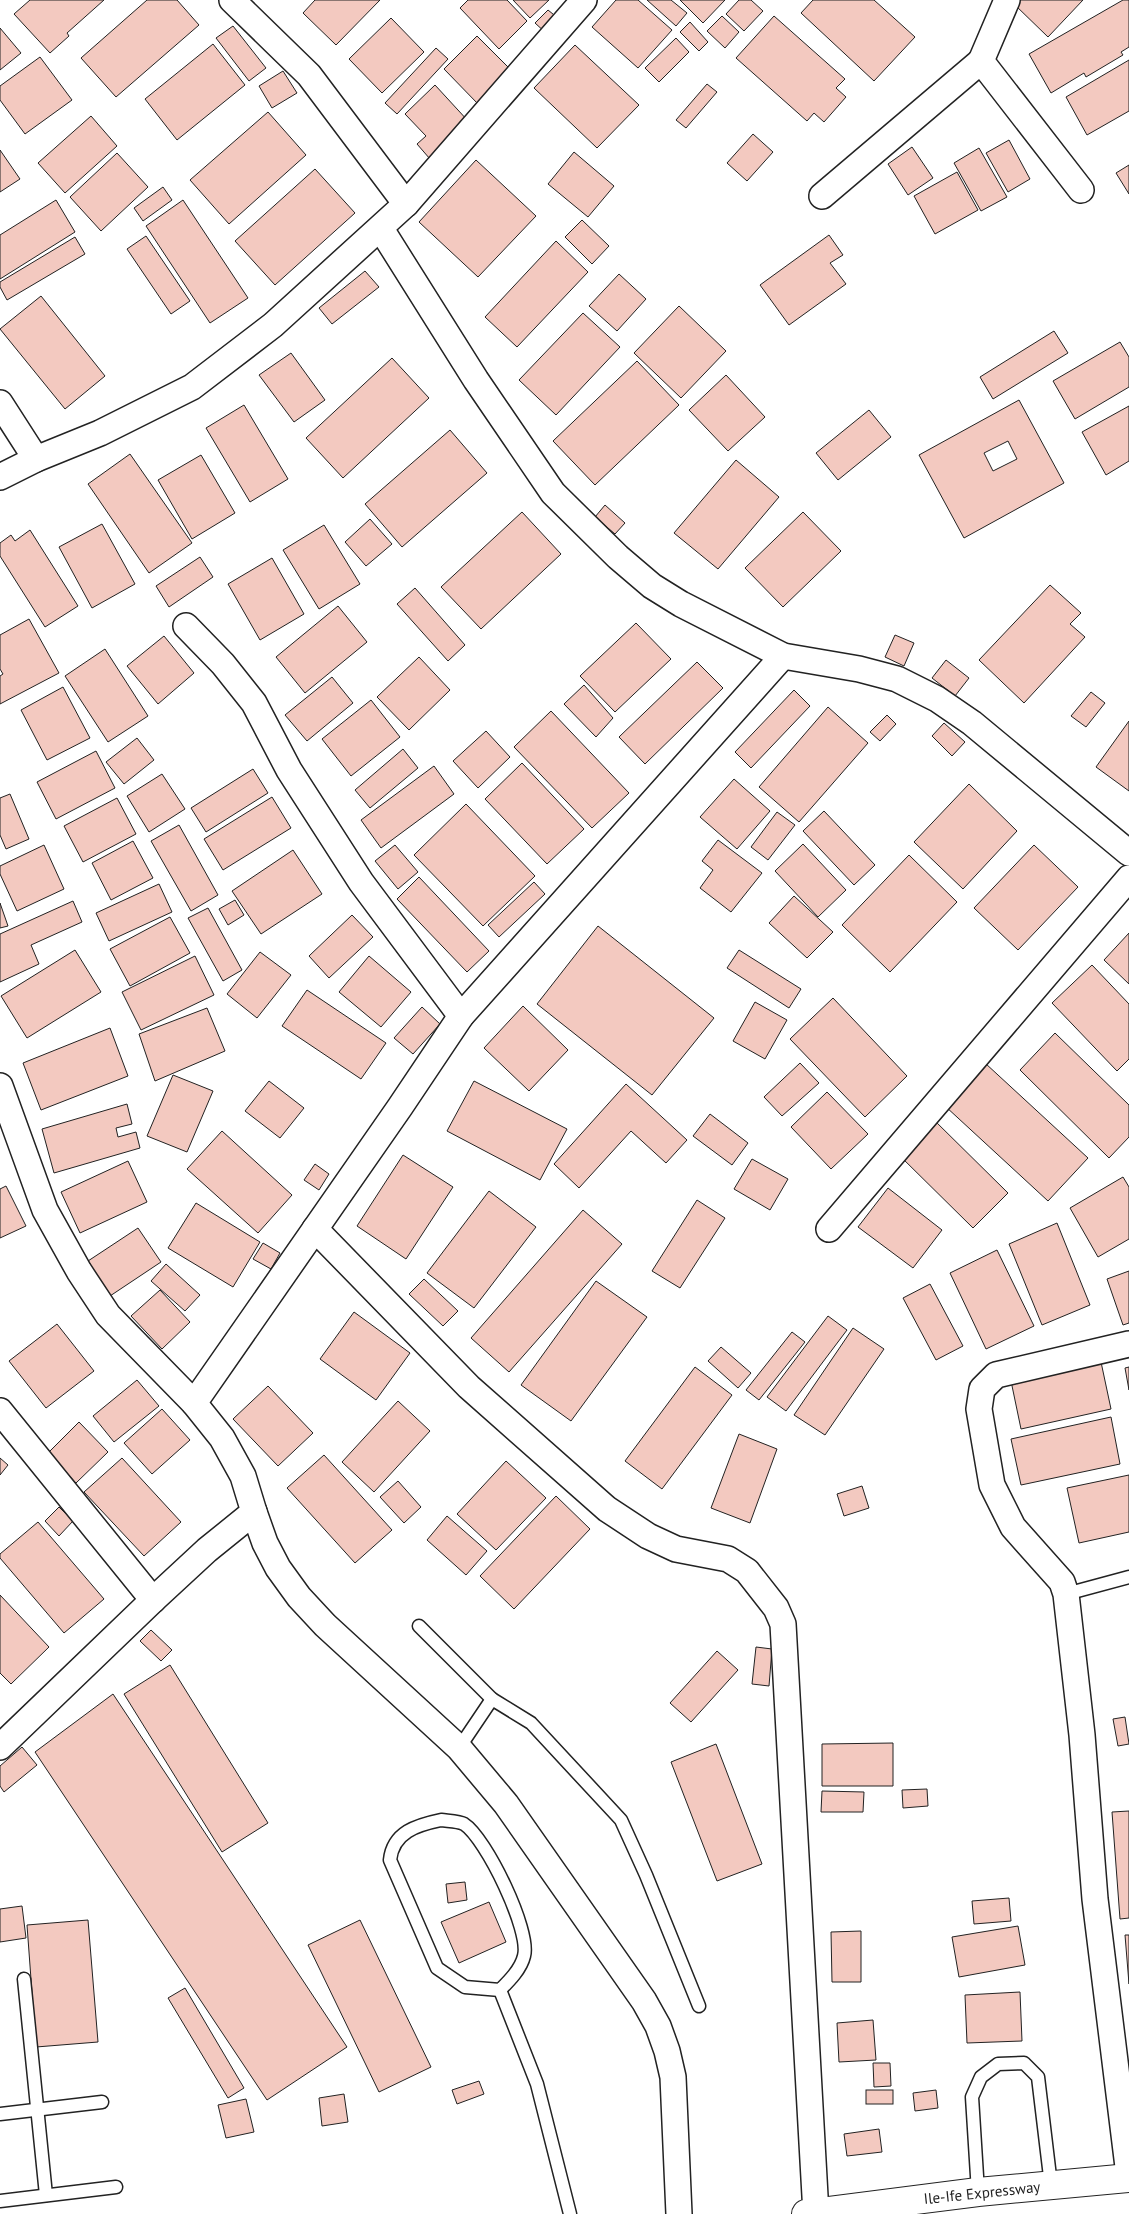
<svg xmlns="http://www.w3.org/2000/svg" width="1129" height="2214" font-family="'PT Sans',sans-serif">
<rect width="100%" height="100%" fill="#fff"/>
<g fill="#f3c9c0" stroke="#222" fill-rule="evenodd">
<path d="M30 0H104L67 33 69 36 50 53 14 14Z"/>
<path d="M147 0H177L199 25 116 97 81 58Z"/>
<path d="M315 0H380L336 45 303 13Z"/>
<path d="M468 0H507L527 21 499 49 460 8Z"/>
<path d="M513 0H549L530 18Z"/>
<path d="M616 0H638L672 30 638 68 592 27Z"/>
<path d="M647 0H671L687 13 676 26Z"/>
<path d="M680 0H725L703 23Z"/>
<path d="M739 0H751L763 11 744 31 726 14Z"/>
<path d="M813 0H874L915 37 874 81 801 13Z"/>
<path d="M1018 0H1083L1048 37 1014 4Z"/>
<path d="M1123 0H1129V47L1121 52 1123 55 1086 77 1084 73 1051 93 1029 54Z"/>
<path d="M548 10 559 19 546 33 535 23Z"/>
<path d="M722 16 739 32 725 48 707 31Z"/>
<path d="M774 16 845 79 836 88 846 97 824 122 814 113 807 121 736 58Z"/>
<path d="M391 18 424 52 382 93 349 59Z"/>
<path d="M690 22 708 42 699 51 680 32Z"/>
<path d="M233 26 266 68 249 81 216 38Z"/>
<path d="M0 28 21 53 0 70Z"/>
<path d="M477 36 513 72 479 105 444 69Z"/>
<path d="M676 38 689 52 659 82 645 68Z"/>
<path d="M213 44 245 85 177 140 145 99Z"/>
<path d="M575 45 639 105 597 148 534 88Z"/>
<path d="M436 48 448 59 397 114 385 103Z"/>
<path d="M40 57 72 100 25 134 0 100V86Z"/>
<path d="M1129 60V111L1087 135 1066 97Z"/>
<path d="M283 71 297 93 272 108 259 86Z"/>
<path d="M707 84 717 92 686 128 676 120Z"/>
<path d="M435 85 469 122 430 159 417 144 426 136 405 114Z"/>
<path d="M268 112 306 155 229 224 190 180Z"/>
<path d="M91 116 117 146 65 193 38 163Z"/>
<path d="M753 134 773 152 747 181 727 163Z"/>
<path d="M1009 140 1030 179 1008 192 986 153Z"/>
<path d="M912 147 933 178 908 195 888 164Z"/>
<path d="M979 148 1007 197 981 211 954 163Z"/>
<path d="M0 150 20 179 0 192Z"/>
<path d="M574 152 614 186 588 217 548 184Z"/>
<path d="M117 153 148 187 101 231 70 197Z"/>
<path d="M476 160 536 216 478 277 419 222Z"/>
<path d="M1129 165V194L1116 173Z"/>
<path d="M315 169 355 213 275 285 235 241Z"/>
<path d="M957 172 978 210 935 234 914 196Z"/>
<path d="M163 187 172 200 143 221 134 208Z"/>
<path d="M56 200 75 232 0 279V235Z"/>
<path d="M183 200 248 298 210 323 146 226Z"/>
<path d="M582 220 609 246 592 264 565 237Z"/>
<path d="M829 235 843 255 830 263 846 284 789 325 760 285Z"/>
<path d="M146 236 190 301 171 314 127 249Z"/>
<path d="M75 237 85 254 7 300 0 287V282Z"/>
<path d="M556 241 588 272 517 347 485 317Z"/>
<path d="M365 271 379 287 332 324 319 308Z"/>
<path d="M619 274 646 299 617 331 589 306Z"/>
<path d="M41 296 105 376 65 409 0 329Z"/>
<path d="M679 306 726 351 681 398 634 353Z"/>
<path d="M583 313 620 347 556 415 519 380Z"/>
<path d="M1054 331 1068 353 993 399 980 377Z"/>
<path d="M1120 342 1129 357V387L1075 419 1053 381Z"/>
<path d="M291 353 325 400 294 422 259 375Z"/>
<path d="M392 358 429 398 343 478 306 438Z"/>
<path d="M637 361 679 405 595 485 553 441Z"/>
<path d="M726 375 765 417 728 451 689 410Z"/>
<path d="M1019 400 1064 483 964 538 919 455ZM1008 441 1017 459 993 471 984 453Z"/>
<path d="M244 405 288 479 250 502 206 428Z"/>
<path d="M1129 406V461L1106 475 1082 432Z"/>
<path d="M869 410 891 437 838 480 816 453Z"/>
<path d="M450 430 487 473 402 547 365 504Z"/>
<path d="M130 454 192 543 149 573 88 484Z"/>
<path d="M201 455 235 513 192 539 158 480Z"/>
<path d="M736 460 779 497 718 569 674 533Z"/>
<path d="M605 505 625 523 615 534 595 517Z"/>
<path d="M522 512 561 554 481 629 441 587Z"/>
<path d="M803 512 841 551 783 607 745 568Z"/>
<path d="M370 519 392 544 366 566 345 542Z"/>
<path d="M102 524 135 584 92 608 59 547Z"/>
<path d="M324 525 360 584 319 609 283 550Z"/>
<path d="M30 530 78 606 45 627 0 556V543L11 535 15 541Z"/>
<path d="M200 557 213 577 169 607 156 586Z"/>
<path d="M272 558 304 614 260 640 228 584Z"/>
<path d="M1050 585 1081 613 1070 624 1085 637 1024 703 979 660Z"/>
<path d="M415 588 465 645 448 661 397 604Z"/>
<path d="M338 606 367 642 305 693 276 657Z"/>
<path d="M29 619 59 673 0 704V676L3 674 0 669V635Z"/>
<path d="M636 623 671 659 615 712 580 676Z"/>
<path d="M895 635 914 643 904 666 885 657Z"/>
<path d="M164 636 194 673 158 704 127 666Z"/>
<path d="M105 649 148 716 108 742 65 676Z"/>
<path d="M419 657 450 690 409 730 377 697Z"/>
<path d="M946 660 969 678 955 696 932 678Z"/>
<path d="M697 662 723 688 645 764 619 737Z"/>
<path d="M332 677 353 703 307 741 285 715Z"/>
<path d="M584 685 613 718 596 737 564 704Z"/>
<path d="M63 687 90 738 47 760 21 710Z"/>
<path d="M794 690 810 706 751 768 735 752Z"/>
<path d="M1091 692 1105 703 1086 727 1071 716Z"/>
<path d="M371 700 400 737 351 776 322 739Z"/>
<path d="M828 707 868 743 799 822 759 787Z"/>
<path d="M551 711 629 793 592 828 514 747Z"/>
<path d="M887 715 896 724 880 741 870 732Z"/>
<path d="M1129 721V791L1096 767Z"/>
<path d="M944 723 965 742 952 756 932 736Z"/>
<path d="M486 731 510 757 478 788 453 761Z"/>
<path d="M137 738 154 760 124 784 106 762Z"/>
<path d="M403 749 418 768 370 808 355 790Z"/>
<path d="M96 751 115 788 56 819 37 782Z"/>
<path d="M522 763 584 829 547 864 485 799Z"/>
<path d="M434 766 454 794 381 848 361 820Z"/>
<path d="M253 769 268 793 206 832 191 808Z"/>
<path d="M162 774 185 809 149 832 127 796Z"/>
<path d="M734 779 770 811 737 849 700 817Z"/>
<path d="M969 784 1017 831 963 889 914 842Z"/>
<path d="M10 794 29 839 6 849 0 835V798Z"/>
<path d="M272 797 291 828 223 870 204 839Z"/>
<path d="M117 798 136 834 83 862 64 826Z"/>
<path d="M466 804 535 876 483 926 414 855Z"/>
<path d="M824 811 875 865 854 885 803 831Z"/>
<path d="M777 812 795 825 768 860 751 847Z"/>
<path d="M179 825 218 895 191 911 151 841Z"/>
<path d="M718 840 762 873 731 912 700 888 713 870 702 861Z"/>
<path d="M133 841 153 878 111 900 92 863Z"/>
<path d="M803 844 846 890 818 917 775 871Z"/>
<path d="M44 845 64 889 17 911 0 874V866Z"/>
<path d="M395 845 418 872 398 889 375 861Z"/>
<path d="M1034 845 1078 887 1018 950 974 908Z"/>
<path d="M293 850 322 894 261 934 232 891Z"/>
<path d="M909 855 957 902 890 972 842 925Z"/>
<path d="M419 877 489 951 467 972 397 899Z"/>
<path d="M534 882 545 894 499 937 488 925Z"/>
<path d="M159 884 172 912 109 941 96 913Z"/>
<path d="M794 896 833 932 807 958 769 923Z"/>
<path d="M235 900 244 915 228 925 219 909Z"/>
<path d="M73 901 82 922 31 945 39 964 0 982V934Z"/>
<path d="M0 903 8 926 0 928Z"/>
<path d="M208 908 242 970 223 981 188 918Z"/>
<path d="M352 915 373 937 329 978 309 956Z"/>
<path d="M170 917 190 953 130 986 110 949Z"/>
<path d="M598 926 714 1018 652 1095 537 1004Z"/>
<path d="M1129 933V984L1104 960Z"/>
<path d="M75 950 101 992 27 1038 1 996Z"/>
<path d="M739 950 801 989 789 1008 727 968Z"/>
<path d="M260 952 291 975 257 1018 227 994Z"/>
<path d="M195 956 214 995 141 1030 122 992Z"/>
<path d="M369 956 411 992 381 1027 339 992Z"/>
<path d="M1092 965 1129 1004V1059L1117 1071 1052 1003Z"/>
<path d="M307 990 386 1043 361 1079 282 1026Z"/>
<path d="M833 998 907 1076 865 1117 790 1039Z"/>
<path d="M755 1002 787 1020 765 1059 733 1041Z"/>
<path d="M523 1006 568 1050 529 1091 484 1048Z"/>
<path d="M422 1007 440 1024 413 1054 394 1038Z"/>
<path d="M207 1008 225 1051 155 1081 139 1034Z"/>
<path d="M110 1028 128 1076 41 1110 23 1063Z"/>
<path d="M1055 1033 1129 1105V1137L1109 1158 1020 1070Z"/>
<path d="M800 1063 819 1083 782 1116 764 1097Z"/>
<path d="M985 1063 1088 1158 1048 1201 945 1106Z"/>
<path d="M173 1075 213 1091 187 1152 147 1136Z"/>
<path d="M269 1081 304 1108 280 1138 245 1111Z"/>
<path d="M474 1081 567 1129 540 1180 447 1131Z"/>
<path d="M626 1084 687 1140 666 1163 631 1131 579 1188 554 1164Z"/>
<path d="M827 1092 868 1134 831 1169 791 1127Z"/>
<path d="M127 1104 132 1124 116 1128 118 1137 136 1132 140 1148 54 1173 42 1129Z"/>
<path d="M710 1114 748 1143 732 1165 693 1136Z"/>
<path d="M932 1118 1008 1193 973 1228 897 1153Z"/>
<path d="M222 1131 292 1195 258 1233 187 1169Z"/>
<path d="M403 1155 453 1187 406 1259 357 1226Z"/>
<path d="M752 1159 788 1179 770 1210 734 1189Z"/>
<path d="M128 1161 147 1202 80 1233 61 1192Z"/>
<path d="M315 1164 329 1174 319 1190 304 1180Z"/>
<path d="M1123 1177 1129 1187V1239L1098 1257 1070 1208Z"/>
<path d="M6 1186 26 1226 0 1238V1189Z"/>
<path d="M888 1188 942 1230 913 1268 858 1227Z"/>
<path d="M489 1191 536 1227 474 1308 427 1273Z"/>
<path d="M697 1200 725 1218 680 1288 652 1271Z"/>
<path d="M196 1203 260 1242 233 1287 168 1248Z"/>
<path d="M583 1210 622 1244 509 1372 471 1338Z"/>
<path d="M1057 1223 1090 1305 1042 1325 1009 1244Z"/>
<path d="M138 1228 161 1262 110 1296 88 1261Z"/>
<path d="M263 1243 280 1253 271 1269 253 1259Z"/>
<path d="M997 1250 1034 1326 986 1349 950 1273Z"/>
<path d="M166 1264 200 1295 185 1311 151 1281Z"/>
<path d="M1129 1271V1323L1123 1325 1107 1279Z"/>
<path d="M424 1279 458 1311 443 1326 409 1294Z"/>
<path d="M596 1281 647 1317 571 1421 521 1385Z"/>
<path d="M930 1284 963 1346 936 1360 903 1298Z"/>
<path d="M160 1290 190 1322 162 1349 131 1316Z"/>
<path d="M354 1312 410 1353 376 1400 320 1359Z"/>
<path d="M828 1316 847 1330 786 1411 767 1397Z"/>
<path d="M57 1324 94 1371 46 1408 9 1361Z"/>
<path d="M853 1328 884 1349 825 1435 794 1415Z"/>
<path d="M792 1332 805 1342 759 1400 746 1390Z"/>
<path d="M721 1347 751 1373 738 1388 708 1361Z"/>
<path d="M1101 1362 1111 1409 1021 1429 1011 1381Z"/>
<path d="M695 1367 732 1395 662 1489 625 1461Z"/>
<path d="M1129 1367V1390L1125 1368Z"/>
<path d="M137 1380 159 1406 114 1442 93 1416Z"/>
<path d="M268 1386 313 1433 278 1466 233 1419Z"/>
<path d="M398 1401 430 1431 374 1492 342 1462Z"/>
<path d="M162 1409 190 1440 152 1474 124 1443Z"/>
<path d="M1111 1417 1120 1464 1021 1485 1011 1439Z"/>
<path d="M79 1422 108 1452 76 1483 48 1453Z"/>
<path d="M739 1434 777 1449 750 1523 711 1508Z"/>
<path d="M324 1455 392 1530 355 1563 287 1488Z"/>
<path d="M0 1458 8 1465 0 1475Z"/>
<path d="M122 1458 181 1522 144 1556 84 1492Z"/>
<path d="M506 1461 546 1498 496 1550 457 1514Z"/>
<path d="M1129 1475V1532L1079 1543 1067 1488Z"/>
<path d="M398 1481 421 1507 404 1523 380 1497Z"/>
<path d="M862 1486 869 1508 844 1516 837 1494Z"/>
<path d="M556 1496 590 1529 514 1609 480 1576Z"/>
<path d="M59 1507 73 1521 59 1536 45 1521Z"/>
<path d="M447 1516 487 1551 466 1575 427 1540Z"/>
<path d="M38 1522 104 1599 64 1633 0 1558V1554Z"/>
<path d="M0 1595 49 1647 11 1684 0 1673Z"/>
<path d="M151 1630 172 1650 161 1661 140 1641Z"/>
<path d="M756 1647 772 1649 769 1686 752 1684Z"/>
<path d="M717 1651 738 1670 691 1722 670 1703Z"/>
<path d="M170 1665 268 1823 222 1852 124 1694Z"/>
<path d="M113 1694 347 2047 267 2100 35 1752Z"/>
<path d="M1125 1717 1129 1744 1118 1746 1113 1719Z"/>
<path d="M893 1743V1786H822V1744Z"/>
<path d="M716 1744 762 1864 717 1881 671 1762Z"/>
<path d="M22 1747 37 1765 4 1792 0 1786V1766Z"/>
<path d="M927 1789 928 1806 903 1808 902 1790Z"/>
<path d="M822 1791 864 1792 863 1812H821Z"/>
<path d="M1129 1811V1918L1120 1919 1112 1812Z"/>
<path d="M465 1882 467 1900 448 1903 446 1884Z"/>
<path d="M1009 1898 1011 1921 974 1924 972 1901Z"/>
<path d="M489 1902 506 1942 459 1963 441 1922Z"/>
<path d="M22 1906 26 1938 0 1942V1909Z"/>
<path d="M88 1920 98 2042 36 2047 27 1925Z"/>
<path d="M360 1920 431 2067 379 2092 308 1945Z"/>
<path d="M1018 1926 1025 1965 959 1977 952 1937Z"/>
<path d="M861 1931V1982H832L831 1932Z"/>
<path d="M1125 1935H1129V1984Z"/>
<path d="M185 1988 244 2088 228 2098 168 1998Z"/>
<path d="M1020 1992 1022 2041 967 2043 965 1995Z"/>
<path d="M873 2020 876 2060 839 2062 837 2023Z"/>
<path d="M873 2063H890L891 2086 874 2087Z"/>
<path d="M479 2081 484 2094 457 2104 452 2090Z"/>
<rect x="866" y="2090" width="27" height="14"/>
<path d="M936 2090 938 2108 915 2111 913 2093Z"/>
<path d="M344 2094 348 2122 322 2126 319 2098Z"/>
<path d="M246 2099 254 2132 226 2138 218 2105Z"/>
<path d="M879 2129 882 2152 847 2156 844 2134Z"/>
</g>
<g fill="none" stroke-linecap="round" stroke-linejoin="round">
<g stroke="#222" stroke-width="15">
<g id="lane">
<path d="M1066 1594 1129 1577"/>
<path d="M419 1626 492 1699"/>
<path d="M459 1748 492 1699 531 1723 621 1820 646 1875 699 2006"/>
<path d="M441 1820C448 1821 459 1821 464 1824 486 1838 531 1931 524 1956 521 1969 509 1981 500 1990L465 1987 437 1968 390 1860C393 1832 417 1825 441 1820Z"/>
<path d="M24 1979 46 2195"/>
<path d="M500 1990 537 2084 570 2214"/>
<path d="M0 2114 102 2102"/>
<path d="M978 2192 972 2097 981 2077 998 2064 1024 2063 1038 2077 1051 2185"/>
<path d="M0 2201 116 2187"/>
</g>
</g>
<g stroke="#222" stroke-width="28">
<g id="street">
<path d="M232 0 309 75 406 204"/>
<path d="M1007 0 981 61 1081 190"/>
<path d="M822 196 981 61"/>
<path d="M381 229 476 380 553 493 618 557 652 586 681 604 783 656 859 669 897 679 937 699 972 723 1129 853"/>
<path d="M0 403 36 459"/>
<path d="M0 477 36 459 100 433 192 387 273 325 406 204 584 0"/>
<path d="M186 626 223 664 254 703 289 770 361 882 461 1016"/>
<path d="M0 1086 45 1210 79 1271 108 1315 194 1403"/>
<path d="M315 1229 469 1387 607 1509 648 1536 676 1549 728 1559 747 1571 776 1608 783 1624 816 2214"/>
<path d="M829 1229 1129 878"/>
<path d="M1129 1344 996 1375 982 1389 979 1409 992 1485 1013 1527 1062 1582 1066 1594 1082 1735 1095 1899 1129 2175"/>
<path d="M0 1411 153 1600"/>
<path d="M254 1512 265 1543 278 1568 299 1597 325 1625 459 1748 506 1804 644 2001 658 2026 667 2051 673 2077 679 2214"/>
<path d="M0 1747 153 1600 207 1550 254 1512 243 1476 222 1438 194 1403 400 1107 461 1016 783 656"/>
</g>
</g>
<g stroke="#222" stroke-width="30">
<path id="highway" d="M806 2214 978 2192 1129 2178"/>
</g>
<use href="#lane" stroke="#fff" stroke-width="12"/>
<use href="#street" stroke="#fff" stroke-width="25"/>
<use href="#highway" stroke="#fff" stroke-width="28"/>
</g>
<g text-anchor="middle" stroke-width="4" stroke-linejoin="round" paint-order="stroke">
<g font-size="15" fill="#222" stroke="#fff">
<text transform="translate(982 2193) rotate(-6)" y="5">Ile-Ife Expressway</text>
</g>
</g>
</svg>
